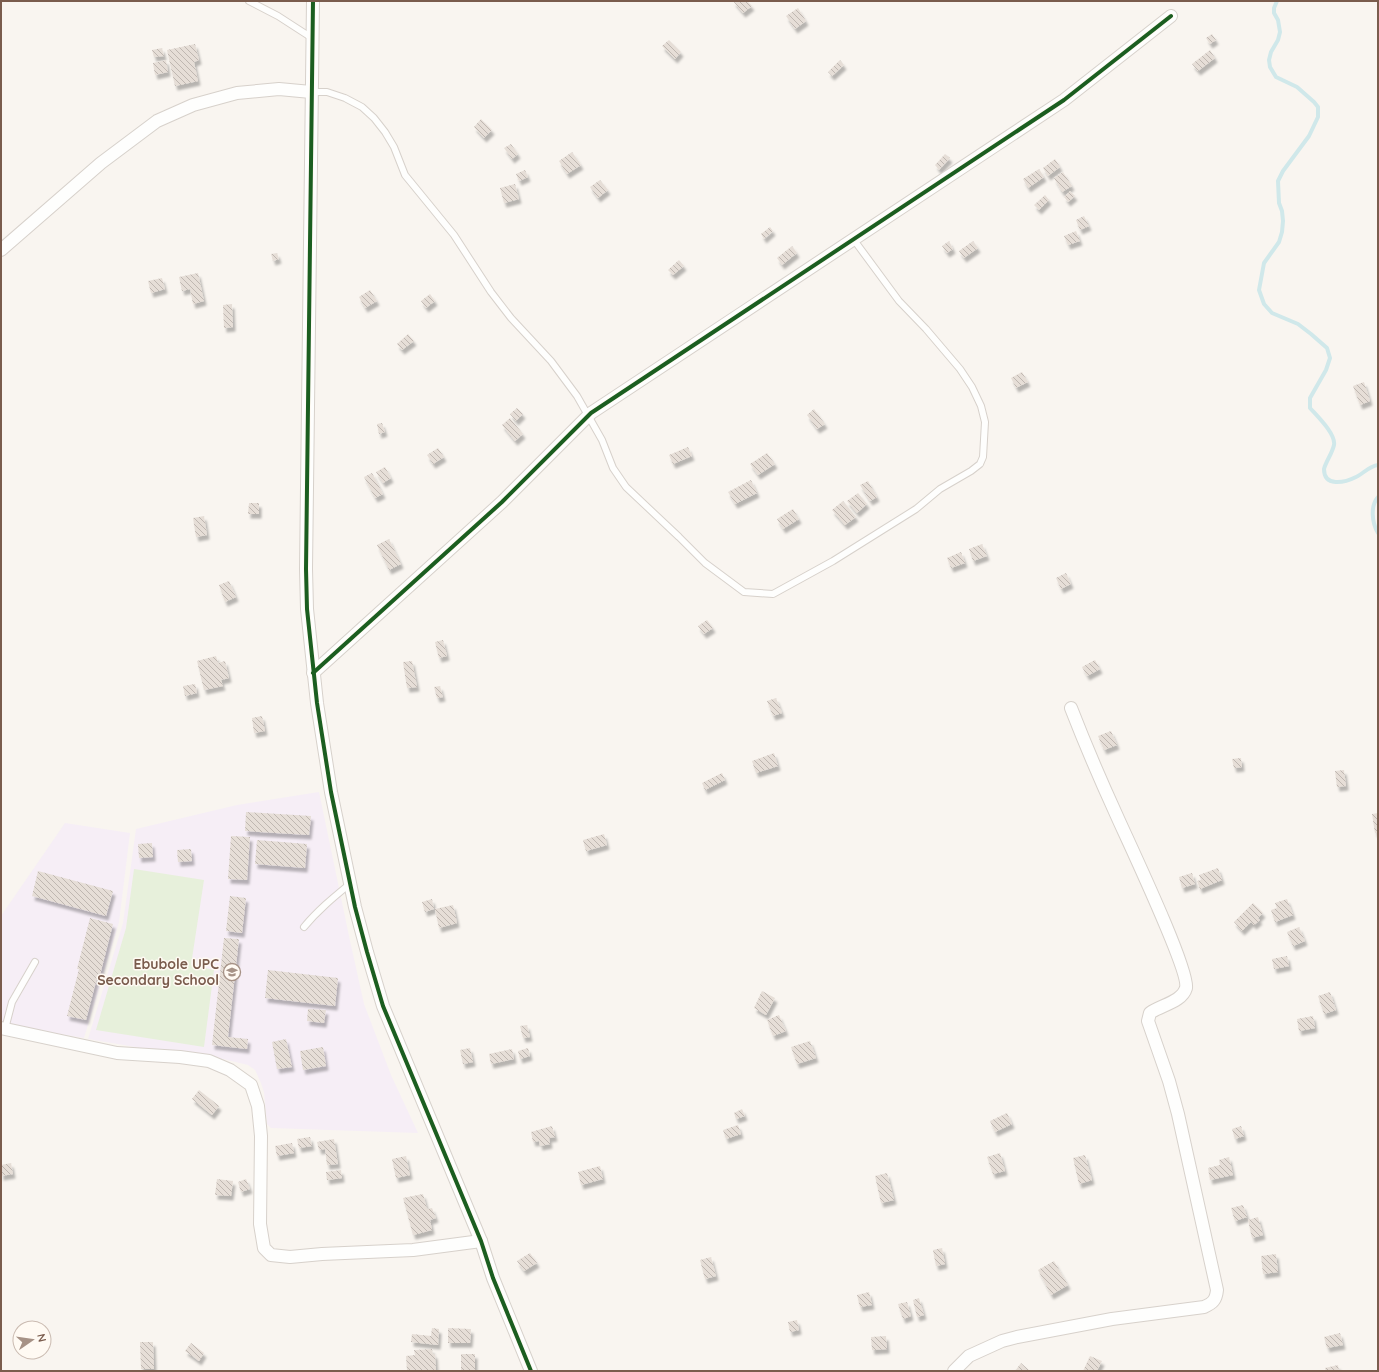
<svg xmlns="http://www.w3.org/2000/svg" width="1379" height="1372" font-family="Quicksand,sans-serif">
<defs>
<pattern id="building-back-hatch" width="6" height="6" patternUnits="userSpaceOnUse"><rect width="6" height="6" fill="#e6ded7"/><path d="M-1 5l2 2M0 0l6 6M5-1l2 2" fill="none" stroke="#bfb7b1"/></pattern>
<filter id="shadow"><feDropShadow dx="2.5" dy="4.5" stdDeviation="1" flood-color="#0004"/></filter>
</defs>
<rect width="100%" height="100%" fill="#f9f5f0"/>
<g fill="#f6eef6">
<path d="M319 792 349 936 364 1004 391 1075 418 1133 271 1128 267 1124 264 1092 261 1083 255 1070 248 1065 223 1059 165 1052 88 1039 123 923 136 829 237 805Z"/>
<path d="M65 823 130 833 119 922 84 1038 48 1032 1 1022V916Z"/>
</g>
<path fill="#e7f0db" d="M134 869 204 880 191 965 214 970 204 1047 96 1030 126 928Z"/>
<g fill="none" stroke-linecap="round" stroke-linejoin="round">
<g stroke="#d0e8ea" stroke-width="4">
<path d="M1277 1 1274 8V13L1278 20 1280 32 1278 40 1271 52 1269 60 1270 67 1276 77 1297 87 1314 102 1318 107V117L1309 136 1283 171 1278 181 1279 203 1282 211 1283 221 1282 232 1279 242 1264 263 1259 290 1264 304 1272 313 1298 324 1311 334 1327 348 1330 358 1326 370 1310 398V408C1317 416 1336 434 1334 445 1332 454 1326 461 1324 469 1324 487 1344 483 1356 477 1363 474 1369 466 1378 465"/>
<path d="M1378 497C1370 506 1372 523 1378 533"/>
</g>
</g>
<g fill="url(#building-back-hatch)" filter="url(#shadow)">
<path d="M733 1H747L752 6 743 13Z"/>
<path d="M798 8 806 21 795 29 786 16Z"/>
<path d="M1212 34 1216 40 1210 44 1206 38Z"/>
<path d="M669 40 681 52 675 59 662 46Z"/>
<path d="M195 44 199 60 194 62 198 81 175 86 167 50Z"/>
<path d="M162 48 164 56 154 57 152 50Z"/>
<path d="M1210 50 1215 58 1198 71 1192 64Z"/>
<path d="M166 60 168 72 155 75 153 63Z"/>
<path d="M840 60 844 65 832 76 828 72Z"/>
<path d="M481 119 492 130 484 138 474 127Z"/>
<path d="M511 144 518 154 512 159 504 148Z"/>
<path d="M572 152 581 165 567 174 559 161Z"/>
<path d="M945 154 950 158 939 170 935 165Z"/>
<path d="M1055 159 1060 167 1048 176 1043 168Z"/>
<path d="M1039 169 1044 177 1028 188 1023 179Z"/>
<path d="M525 170 528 177 519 181 516 174Z"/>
<path d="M1063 172 1072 186 1062 192 1054 178Z"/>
<path d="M600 180 608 190 598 198 590 187Z"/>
<path d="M515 184 519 199 504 203 500 188Z"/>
<path d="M1070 191 1075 196 1068 202 1064 197Z"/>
<path d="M1045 195 1049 200 1039 210 1034 205Z"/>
<path d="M1084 216 1089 226 1080 230 1076 220Z"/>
<path d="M770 227 773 231 764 239 761 234Z"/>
<path d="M1076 231 1080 241 1068 245 1064 236Z"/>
<path d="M949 241 953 249 947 253 942 246Z"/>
<path d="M973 241 978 248 964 258 959 251Z"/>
<path d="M792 246 797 253 782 265 777 258Z"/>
<path d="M277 253 279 259 273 261 271 254Z"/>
<path d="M679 260 684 266 673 275 668 270Z"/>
<path d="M198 273 204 301 193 304 190 289 182 291 179 277Z"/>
<path d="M162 278 165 289 151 293 148 281Z"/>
<path d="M370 290 377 301 365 308 359 297Z"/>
<path d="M430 294 435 301 426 308 421 301Z"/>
<path d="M232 304 233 327 224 328 223 305Z"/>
<path d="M408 334 414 341 402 350 397 344Z"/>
<path d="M1022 372 1028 382 1016 388 1011 378Z"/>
<path d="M1364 382 1370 401 1360 405 1353 386Z"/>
<path d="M517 408 523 414 516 421 510 414Z"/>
<path d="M814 409 825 424 817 429 807 415Z"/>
<path d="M510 418 523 434 515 441 502 425Z"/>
<path d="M382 423 385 432 379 434 377 424Z"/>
<path d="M688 447 692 456 673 464 669 455Z"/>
<path d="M438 448 444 457 433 464 427 455Z"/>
<path d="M767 453 775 464 758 475 750 464Z"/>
<path d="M385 467 391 478 383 483 376 472Z"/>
<path d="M372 473 383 494 375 498 364 477Z"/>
<path d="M751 480 757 493 735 504 728 492Z"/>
<path d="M868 481 877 497 870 501 860 485Z"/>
<path d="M858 493 867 504 857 513 847 501Z"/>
<path d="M843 501 856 517 845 525 832 510Z"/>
<path d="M249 503H259V514H248Z"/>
<path d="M793 509 799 519 783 529 777 519Z"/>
<path d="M204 516 207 535 196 537 193 518Z"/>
<path d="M389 539 401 564 389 570 377 545Z"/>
<path d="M982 544 987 556 973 561 969 549Z"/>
<path d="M961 552 965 563 951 568 947 558Z"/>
<path d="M1066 573 1071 584 1061 589 1056 578Z"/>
<path d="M229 581 236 597 225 602 219 585Z"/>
<path d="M707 620 713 628 704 634 698 626Z"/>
<path d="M443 640 447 656 439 658 435 642Z"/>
<path d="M216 656 218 663 225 661 229 678 221 680 223 686 204 690 197 661Z"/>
<path d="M1095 660 1100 669 1087 676 1082 667Z"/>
<path d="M412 661 417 687 407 688 403 662Z"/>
<path d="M195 684 197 693 185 696 183 686Z"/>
<path d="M440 686 443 697 437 698 434 687Z"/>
<path d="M776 698 782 713 773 716 767 701Z"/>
<path d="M262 716 265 731 254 733 252 718Z"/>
<path d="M1111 731 1117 745 1104 750 1098 736Z"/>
<path d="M774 753 778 766 756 773 752 761Z"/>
<path d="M1241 758 1242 767 1234 768 1232 759Z"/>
<path d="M1344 770 1346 786 1337 787 1335 771Z"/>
<path d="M722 773 725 780 705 790 702 783Z"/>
<path d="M246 812 311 816 309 835 245 831Z"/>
<path d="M1378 813V833H1375L1372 814Z"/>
<path d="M604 834 607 845 586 851 583 840Z"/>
<path d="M231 836 250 837 247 880 228 879Z"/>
<path d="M257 840 307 844 305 868 255 864Z"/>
<path d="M152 843 153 857 139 858 138 844Z"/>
<path d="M191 849 192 861 178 862 177 850Z"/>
<path d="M1218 868 1222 880 1200 889 1197 881 1201 880 1199 875Z"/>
<path d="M38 871 113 891 106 916 32 896Z"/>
<path d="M1192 873 1195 884 1182 888 1179 877Z"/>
<path d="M230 896 246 898 242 933 226 931Z"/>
<path d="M432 899 434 909 425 912 422 902Z"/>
<path d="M1287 899 1293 915 1275 922 1271 910 1277 908 1275 903Z"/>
<path d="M1253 903 1263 913 1258 918 1260 920 1254 925 1251 922 1242 931 1234 922Z"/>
<path d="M453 905 457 923 439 928 435 909Z"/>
<path d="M90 918 113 924 100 975 98 974 86 1020 67 1016 79 969H77Z"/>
<path d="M1299 927 1305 941 1293 946 1287 932Z"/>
<path d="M224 938 239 939 228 1037 248 1039 247 1049 212 1045Z"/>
<path d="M1287 956 1289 966 1274 969 1272 959Z"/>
<path d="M268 970 338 978 335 1006 265 998Z"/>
<path d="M762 991 775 998 766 1015 754 1008Z"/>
<path d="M1330 992 1336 1010 1324 1014 1318 996Z"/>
<path d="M308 1009 326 1010 324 1023 307 1021Z"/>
<path d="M779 1015 786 1031 773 1036 767 1020Z"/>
<path d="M1313 1016 1315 1028 1299 1031 1297 1019Z"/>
<path d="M527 1025 530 1037 523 1038 520 1026Z"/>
<path d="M286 1039 292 1067 277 1069 272 1042Z"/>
<path d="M810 1041 816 1058 797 1064 791 1047Z"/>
<path d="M323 1047 326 1066 303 1070 300 1051Z"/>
<path d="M470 1048 473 1062 463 1064 460 1050Z"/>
<path d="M528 1048 530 1056 520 1059 518 1051Z"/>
<path d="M512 1049 514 1059 491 1064 489 1054Z"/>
<path d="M199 1090 219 1106 212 1115 192 1099Z"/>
<path d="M742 1109 745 1116 736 1119 734 1113Z"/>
<path d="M1007 1113 1012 1124 995 1132 990 1121Z"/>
<path d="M738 1125 741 1134 726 1139 723 1130Z"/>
<path d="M552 1126 555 1137 549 1138 550 1144 540 1146 539 1141 533 1142 531 1132Z"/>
<path d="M1241 1126 1244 1136 1235 1139 1232 1129Z"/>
<path d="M310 1137 312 1146 299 1148 297 1139Z"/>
<path d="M334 1139 338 1164 327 1165 325 1149 319 1150 317 1142Z"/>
<path d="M292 1143 294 1153 277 1156 275 1146Z"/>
<path d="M1000 1153 1005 1171 993 1174 987 1157Z"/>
<path d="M1085 1155 1092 1180 1079 1184 1073 1158Z"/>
<path d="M406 1156 410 1175 396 1178 392 1159Z"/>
<path d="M1229 1157 1233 1175 1210 1180 1208 1168 1220 1165 1219 1160Z"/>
<path d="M11 1163 13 1174 1 1176V1165Z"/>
<path d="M600 1166 603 1179 581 1185 578 1172Z"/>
<path d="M341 1170 342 1178 327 1180 326 1172Z"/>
<path d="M887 1173 894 1200 881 1203 875 1176Z"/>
<path d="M217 1179 233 1181 231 1196 215 1195Z"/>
<path d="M246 1179 250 1189 241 1192 238 1182Z"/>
<path d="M423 1194 427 1209 432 1208 436 1218 430 1220 432 1230 413 1235 403 1198Z"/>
<path d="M1243 1205 1247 1217 1235 1221 1231 1208Z"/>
<path d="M1258 1217 1263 1235 1252 1238 1248 1220Z"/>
<path d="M942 1248 945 1264 936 1266 933 1250Z"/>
<path d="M530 1253 537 1263 524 1271 517 1261Z"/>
<path d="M1276 1254 1278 1272 1263 1274 1261 1256Z"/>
<path d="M711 1257 716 1276 705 1279 700 1260Z"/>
<path d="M1054 1261 1068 1285 1051 1295 1038 1270Z"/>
<path d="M869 1292 872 1305 860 1307 857 1295Z"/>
<path d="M919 1298 924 1315 917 1317 913 1300Z"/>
<path d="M907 1302 911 1316 903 1319 898 1304Z"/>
<path d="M797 1320 799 1330 790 1332 788 1322Z"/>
<path d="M432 1328 439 1329 438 1345 411 1342 412 1334 431 1336Z"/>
<path d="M448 1328 471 1329 470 1343H448Z"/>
<path d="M1340 1333 1343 1345 1327 1348 1324 1337Z"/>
<path d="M886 1336 887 1349 872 1350 871 1337Z"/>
<path d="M140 1342H153L154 1369H141Z"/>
<path d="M191 1343 204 1353 199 1361 185 1351Z"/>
<path d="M432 1349 433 1354H435L436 1371H407L406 1356 415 1355 414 1350Z"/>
<rect x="461" y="1354" width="14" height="17"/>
<path d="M1090 1356 1102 1361 1097 1371H1083Z"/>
<path d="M1021 1363 1030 1371H1015Z"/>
<path d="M1338 1365 1339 1371H1326L1325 1368Z"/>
</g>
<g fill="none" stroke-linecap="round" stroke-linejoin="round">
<g stroke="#d7d1cb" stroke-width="8">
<g id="lane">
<path d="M249 1 278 16 312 38"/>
<path d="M311 92H327L345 98 362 107 374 118 385 132 394 147 405 175 454 235 491 292 511 318 551 361 577 396 602 440 613 468 626 487 679 537 705 563 744 592 773 594 833 561 916 509 940 489 971 471 980 464 983 457 985 422 981 406 972 387 960 369 926 329 899 301 854 240"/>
<path d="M304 927C318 910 334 897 351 883"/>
<path d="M5 1029 12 1002 35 962"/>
</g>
</g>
<g stroke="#d7d1cb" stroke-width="14">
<g id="street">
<path d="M313 1 306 569 307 609 317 703 331 792 355 907 367 952 383 1006 481 1241 493 1278 531 1371"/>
<path d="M1 250 101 163 157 121 193 105 237 93 279 89 311 92"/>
<path d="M313 673 502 502 591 413 1064 100 1171 16"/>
<path d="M1 1028 117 1053 180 1057 209 1061 230 1070 251 1085 258 1106 261 1136 260 1224 264 1248 271 1255 290 1257 322 1254 413 1250 481 1241"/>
<path d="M954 1371 969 1356 1002 1341 1017 1337 1112 1319 1204 1307C1213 1303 1216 1300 1217 1290L1178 1114 1169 1081 1148 1021 1150 1013C1161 1005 1182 1002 1186 988 1190 971 1127 839 1116 814 1100 779 1085 744 1071 708"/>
</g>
</g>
<use href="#lane" stroke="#fefefd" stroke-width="6"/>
<use href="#street" stroke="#fefefd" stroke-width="12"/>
<g stroke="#fffaf3" stroke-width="6">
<g id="cycleway">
<path d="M313 1 306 569 307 609 317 703 331 792 355 907 367 952 383 1006 481 1241 493 1278 531 1371"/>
<path d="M313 673 502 502 591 413 1064 100 1171 16"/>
</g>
</g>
<use href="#cycleway" stroke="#1b5e20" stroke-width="4"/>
</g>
<defs>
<g id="school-ring" transform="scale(0.9)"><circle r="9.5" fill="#fffaf3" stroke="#a69286" stroke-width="1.5"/><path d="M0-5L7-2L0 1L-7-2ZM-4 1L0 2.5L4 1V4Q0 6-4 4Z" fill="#a69286"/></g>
</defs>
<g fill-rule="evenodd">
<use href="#school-ring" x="232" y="972"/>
</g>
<g text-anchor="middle" stroke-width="3" stroke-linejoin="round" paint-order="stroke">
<g font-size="14" font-weight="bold" fill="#7a5c4d" stroke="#fffaf3" text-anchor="end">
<text x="219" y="969">Ebubole UPC<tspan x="219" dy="16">Secondary School</tspan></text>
</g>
</g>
<rect width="1379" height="1372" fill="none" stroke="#7a5c4d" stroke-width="4"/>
<g transform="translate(32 1340) rotate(77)"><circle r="19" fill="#fffaf3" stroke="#cabbb1"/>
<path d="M0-3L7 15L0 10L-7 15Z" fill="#a69286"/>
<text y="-6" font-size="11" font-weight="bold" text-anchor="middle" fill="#7a5c4d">N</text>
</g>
</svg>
